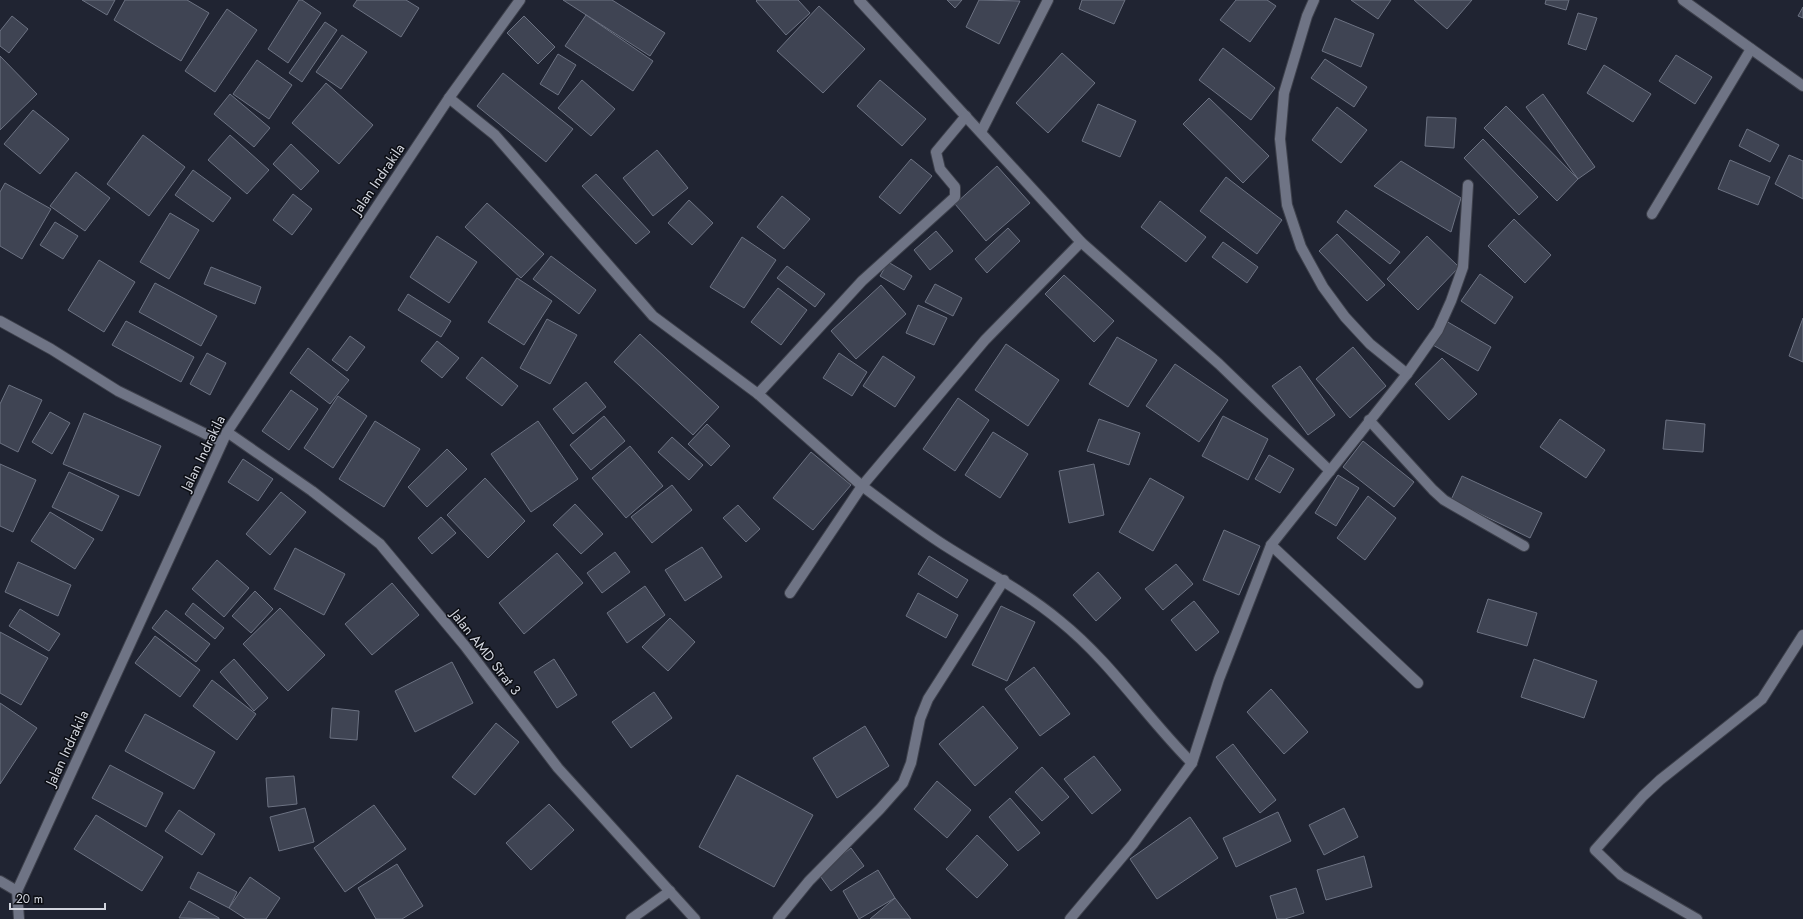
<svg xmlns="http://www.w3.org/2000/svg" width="1803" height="919" font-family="Jost,sans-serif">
<rect width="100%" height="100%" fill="#202432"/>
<g fill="#3f4453" stroke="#6c7282">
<path d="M82 0H115L107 15Z"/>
<path d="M125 0H187L209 13 181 61 114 20Z"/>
<path d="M299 0H302L321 13 288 63 268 49Z"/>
<path d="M357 0H406L419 8 401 37 353 6Z"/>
<path d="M563 0H612L665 33 650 56Z"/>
<path d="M757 0H798L810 13 786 35 756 1Z"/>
<path d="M947 0H962L955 8Z"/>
<path d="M979 0 1020 1 999 44 966 27Z"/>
<path d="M1082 0H1125L1114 24 1079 9Z"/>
<path d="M1236 0H1267L1276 6 1250 42 1220 20Z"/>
<path d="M1351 0H1391L1378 19Z"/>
<path d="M1414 0H1472L1447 29Z"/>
<path d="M1546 0H1569L1566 10 1545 4Z"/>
<path d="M819 6 865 49 823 93 777 51Z"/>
<path d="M1803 7V18L1798 16Z"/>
<path d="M227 9 257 30 215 92 185 71Z"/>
<path d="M1578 13 1597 18 1586 50 1568 44Z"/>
<path d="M586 15 653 61 633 91 565 46Z"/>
<path d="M12 16 28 29 9 53 0 46V31Z"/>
<path d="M524 16 555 47 538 64 507 33Z"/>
<path d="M1335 18 1374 34 1361 67 1322 51Z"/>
<path d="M325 22 337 30 302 82 289 73Z"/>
<path d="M342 35 367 52 341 89 316 72Z"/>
<path d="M1223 48 1275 88 1251 120 1199 80Z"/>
<path d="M1062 53 1095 83 1048 133 1016 103Z"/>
<path d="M558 54 576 65 558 95 540 84Z"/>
<path d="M1676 55 1712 77 1695 104 1659 81Z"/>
<path d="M0 56 37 94 0 130Z"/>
<path d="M1325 59 1367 87 1354 107 1311 78Z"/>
<path d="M257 60 292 85 269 119 233 94Z"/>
<path d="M1604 65 1651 94 1633 122 1587 93Z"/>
<path d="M503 73 573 129 546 162 477 106Z"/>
<path d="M582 80 615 109 591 136 558 108Z"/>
<path d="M880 80 926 119 902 146 857 106Z"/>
<path d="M326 83 373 125 339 164 292 123Z"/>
<path d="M230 94 270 128 254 147 214 114Z"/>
<path d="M1543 94 1595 167 1578 179 1526 107Z"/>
<path d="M1209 98 1269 156 1243 183 1183 124Z"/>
<path d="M1098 104 1136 121 1120 157 1082 141Z"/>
<path d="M1506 106 1578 179 1557 201 1484 128Z"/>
<path d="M1337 107 1367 130 1341 163 1312 140Z"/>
<path d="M33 110 69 139 40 174 4 144Z"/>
<path d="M1427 117 1456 118 1454 148 1425 146Z"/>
<path d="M1747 129 1779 145 1770 162 1739 146Z"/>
<path d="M143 135 185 167 149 216 107 184Z"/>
<path d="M230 135 269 170 247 194 208 160Z"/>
<path d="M1483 139 1538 197 1519 215 1464 158Z"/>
<path d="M291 144 319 171 301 190 273 164Z"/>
<path d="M657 150 688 188 653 216 623 178Z"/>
<path d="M1789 155 1803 161V199L1775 184Z"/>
<path d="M911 159 932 176 900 214 879 197Z"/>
<path d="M1730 160 1770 177 1758 205 1718 189Z"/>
<path d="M1401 161 1461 198 1451 232 1374 186Z"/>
<path d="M997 166 1030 203 986 241 955 204Z"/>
<path d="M193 170 231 198 213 222 175 195Z"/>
<path d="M76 172 110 198 85 231 50 206Z"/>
<path d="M596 174 650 232 636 244 582 186Z"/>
<path d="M1226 177 1282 220 1257 254 1200 211Z"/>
<path d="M5 183 51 209 22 259 0 246V192Z"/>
<path d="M293 194 312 209 292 235 273 220Z"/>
<path d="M782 196 810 219 784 249 757 227Z"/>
<path d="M689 200 713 223 692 245 668 223Z"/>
<path d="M1160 201 1206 237 1186 262 1141 227Z"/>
<path d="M487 203 544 254 521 278 465 227Z"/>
<path d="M1346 210 1400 252 1390 264 1337 222Z"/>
<path d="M170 213 199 230 169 279 140 262Z"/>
<path d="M1514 219 1551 255 1525 283 1488 246Z"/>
<path d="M55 222 78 236 63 259 40 245Z"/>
<path d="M1008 228 1020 241 987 273 975 259Z"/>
<path d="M936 231 953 251 930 270 914 250Z"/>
<path d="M1337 234 1385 285 1367 301 1319 251Z"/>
<path d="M437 236 477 262 449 303 410 277Z"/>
<path d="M1427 236 1459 267 1418 310 1387 279Z"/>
<path d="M742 237 776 260 744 308 710 287Z"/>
<path d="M1223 242 1258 267 1247 283 1212 257Z"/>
<path d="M551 256 596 290 579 314 533 279Z"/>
<path d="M99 260 135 282 104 332 68 310Z"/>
<path d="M888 262 912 276 904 290 880 276Z"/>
<path d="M787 266 825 294 815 307 777 278Z"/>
<path d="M211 267 261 287 255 304 204 284Z"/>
<path d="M1480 274 1513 297 1495 324 1461 301Z"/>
<path d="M1064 275 1114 321 1094 342 1045 294Z"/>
<path d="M517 278 552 301 524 345 488 322Z"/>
<path d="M155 283 217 316 201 346 139 312Z"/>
<path d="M935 284 962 298 953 316 925 302Z"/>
<path d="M881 285 906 314 856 359 831 331Z"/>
<path d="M778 288 807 310 781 345 751 322Z"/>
<path d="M408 294 451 321 441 337 398 310Z"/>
<path d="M918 305 947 318 934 345 906 333Z"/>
<path d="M1803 318V362L1789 356Z"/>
<path d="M547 319 577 335 550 384 520 368Z"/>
<path d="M126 321 194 357 181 382 112 345Z"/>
<path d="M1446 321 1491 347 1478 371 1433 345Z"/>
<path d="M640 334 719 407 693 435 614 362Z"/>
<path d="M350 336 365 347 347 371 332 360Z"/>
<path d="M1117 337 1157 360 1128 407 1089 384Z"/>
<path d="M437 341 459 358 442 378 421 361Z"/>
<path d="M1006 344 1059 380 1028 426 975 390Z"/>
<path d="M1353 347 1386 386 1350 418 1316 379Z"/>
<path d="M308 348 349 380 330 404 290 373Z"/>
<path d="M207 353 226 363 210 395 190 384Z"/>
<path d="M839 353 867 372 852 396 823 378Z"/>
<path d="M883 356 915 377 895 407 863 386Z"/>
<path d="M482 357 518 386 502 406 466 378Z"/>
<path d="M1442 358 1477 394 1449 420 1415 384Z"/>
<path d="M1175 364 1228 400 1199 442 1146 406Z"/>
<path d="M1300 366 1335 415 1308 435 1272 386Z"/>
<path d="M586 382 606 407 573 434 553 409Z"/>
<path d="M9 385 42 400 18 452 0 443V404Z"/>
<path d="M291 390 318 409 289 450 262 431Z"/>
<path d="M338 396 367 416 333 468 304 448Z"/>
<path d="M958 398 989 420 955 471 923 449Z"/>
<path d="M50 412 70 423 52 454 32 442Z"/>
<path d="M84 413 161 446 139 496 63 464Z"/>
<path d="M604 416 625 441 591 470 570 445Z"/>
<path d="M1223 416 1268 439 1248 480 1202 456Z"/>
<path d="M1099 419 1140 433 1129 465 1087 451Z"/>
<path d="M1560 419 1605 450 1586 478 1540 447Z"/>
<path d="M1666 420 1705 424 1703 452 1663 449Z"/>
<path d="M375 421 420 449 384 507 339 479Z"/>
<path d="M538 421 578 479 531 512 491 454Z"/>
<path d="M707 424 730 446 711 466 688 444Z"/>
<path d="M993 432 1028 454 1000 498 965 475Z"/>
<path d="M672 437 703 465 689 480 658 452Z"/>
<path d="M1363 441 1414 482 1394 507 1343 467Z"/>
<path d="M630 446 663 486 626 518 592 478Z"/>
<path d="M447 449 467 469 427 507 408 487Z"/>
<path d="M811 452 851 485 813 530 773 498Z"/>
<path d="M1269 455 1294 469 1280 493 1255 479Z"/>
<path d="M243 459 273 479 258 501 228 482Z"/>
<path d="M0 464 36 480 13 532 0 526Z"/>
<path d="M1094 464 1104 515 1069 523 1059 471Z"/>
<path d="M69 472 119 496 102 531 52 507Z"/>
<path d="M1338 475 1359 488 1336 526 1315 513Z"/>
<path d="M1462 476 1542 513 1530 538 1451 500Z"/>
<path d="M485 478 525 521 488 558 447 515Z"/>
<path d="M1150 478 1184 497 1153 551 1119 532Z"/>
<path d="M672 485 692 510 652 543 631 517Z"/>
<path d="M281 492 306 512 270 555 246 534Z"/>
<path d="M1368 496 1396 518 1365 560 1337 538Z"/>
<path d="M575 504 603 534 581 554 553 525Z"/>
<path d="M738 505 760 529 746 542 723 518Z"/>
<path d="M50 512 94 539 75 569 31 541Z"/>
<path d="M441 517 456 533 432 554 418 538Z"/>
<path d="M1224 530 1260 546 1239 595 1203 580Z"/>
<path d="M702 547 722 577 685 601 665 570Z"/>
<path d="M295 548 345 574 324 615 274 589Z"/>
<path d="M615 552 630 572 602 593 587 573Z"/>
<path d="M557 553 583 583 524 634 499 603Z"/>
<path d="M929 556 968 580 957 598 918 574Z"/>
<path d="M217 560 249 588 224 617 192 589Z"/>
<path d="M18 562 71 585 58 616 5 592Z"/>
<path d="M1176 564 1193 584 1163 610 1145 589Z"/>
<path d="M1098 572 1121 598 1096 621 1073 595Z"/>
<path d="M392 583 419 615 372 655 345 624Z"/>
<path d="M645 586 665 615 627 643 607 613Z"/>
<path d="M255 591 273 609 251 633 232 616Z"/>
<path d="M918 593 958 615 946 638 906 616Z"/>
<path d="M1488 599 1537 613 1527 646 1477 632Z"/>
<path d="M1194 601 1219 632 1196 651 1171 620Z"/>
<path d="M193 603 224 628 215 639 185 614Z"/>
<path d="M1001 606 1035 622 1007 681 972 665Z"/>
<path d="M280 608 325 655 288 691 243 644Z"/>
<path d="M20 609 60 634 49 651 9 626Z"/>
<path d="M166 610 210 644 196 662 152 628Z"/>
<path d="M670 618 695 642 668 671 642 647Z"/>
<path d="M0 632 48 658 21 705 0 693Z"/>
<path d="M155 636 200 670 180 697 135 663Z"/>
<path d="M234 659 268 698 254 711 220 672Z"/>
<path d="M554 659 577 695 557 708 534 672Z"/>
<path d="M1534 659 1597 681 1584 718 1521 697Z"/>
<path d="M452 662 473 703 415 732 395 691Z"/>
<path d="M1034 667 1070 714 1040 736 1005 689Z"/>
<path d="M212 680 256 714 237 740 193 706Z"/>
<path d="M1271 689 1308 732 1284 754 1247 712Z"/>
<path d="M654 692 672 718 631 748 612 722Z"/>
<path d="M0 703 37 728 0 784Z"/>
<path d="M983 706 1018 748 975 786 939 744Z"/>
<path d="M332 708 359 711 357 740 330 738Z"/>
<path d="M145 714 215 752 194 789 125 751Z"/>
<path d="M496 723 519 742 475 795 452 777Z"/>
<path d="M865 726 889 766 837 798 813 758Z"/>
<path d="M1233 744 1276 800 1260 813 1216 757Z"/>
<path d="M1094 756 1121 790 1092 814 1064 779Z"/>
<path d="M110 765 163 793 146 827 92 798Z"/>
<path d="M1042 767 1069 797 1042 821 1015 792Z"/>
<path d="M737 775 813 815 774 887 699 847Z"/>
<path d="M294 776 297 804 268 807 266 778Z"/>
<path d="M937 781 971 810 947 838 914 809Z"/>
<path d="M1010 798 1040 833 1018 851 989 817Z"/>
<path d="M549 804 574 830 531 870 506 843Z"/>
<path d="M374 805 406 849 345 892 314 848Z"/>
<path d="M305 808 314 842 279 851 270 817Z"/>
<path d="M1344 808 1358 837 1324 855 1309 825Z"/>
<path d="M179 810 215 834 202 855 165 831Z"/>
<path d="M1278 812 1291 841 1236 867 1223 838Z"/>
<path d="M96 815 163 857 142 891 74 849Z"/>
<path d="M1190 817 1218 858 1157 899 1130 859Z"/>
<path d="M977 835 1008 865 977 898 946 869Z"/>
<path d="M851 848 864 866 831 891 818 873Z"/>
<path d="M1364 856 1372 887 1326 900 1317 870Z"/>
<path d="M397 864 423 906 402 919H376L358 888Z"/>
<path d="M878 870 895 898 859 919 843 891Z"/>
<path d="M198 872 237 892 229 908 190 888Z"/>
<path d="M250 877 280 898 266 919H246L229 908Z"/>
<path d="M1296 888 1304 913 1285 919H1277L1270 896Z"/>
<path d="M895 898 911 919H870Z"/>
<path d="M189 901 219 918V919L179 918Z"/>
</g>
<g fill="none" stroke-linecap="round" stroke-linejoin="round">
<g stroke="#3e414c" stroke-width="12">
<g id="minor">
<path d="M859 0 1081 242 1219 364 1330 471"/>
<path d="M1314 0 1307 16 1284 93 1280 139 1287 205 1301 247 1323 287 1345 317 1370 344 1407 374"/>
<path d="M1683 0 1803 86"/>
<path d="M449 98 495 135 653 316 758 394 862 486 790 593"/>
<path d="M981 132 1048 0"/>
<path d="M1652 214 1751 49"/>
<path d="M1081 242 985 340 862 486C889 506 916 527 944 545 983 570 1024 591 1060 621 1111 662 1146 717 1192 763"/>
<path d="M0 321 51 349 118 391 222 442"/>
<path d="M758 394 862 281 955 197V187L940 169 936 152 966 116"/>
<path d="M1369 420 1433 490 1444 500 1524 546"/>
<path d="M227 432 312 491 380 544 465 646 558 768 695 919"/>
<path d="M1271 545 1418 683"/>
<path d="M0 881 17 891"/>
<path d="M19 919 17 891 227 432 449 98 520 0"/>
<path d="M631 919 670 891"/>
<path d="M778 919 809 881 880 809 903 783 911 763 920 719 928 699 1004 580"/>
<path d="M1070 919 1133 844 1192 763 1219 679 1271 545 1407 374 1438 330 1451 301 1463 267 1468 185"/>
<path d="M1697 919 1621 875 1595 850 1643 796 1660 780 1762 699 1803 635"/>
</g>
</g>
<use href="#minor" stroke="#6f7485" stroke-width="10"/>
</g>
<g text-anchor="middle" stroke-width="3" stroke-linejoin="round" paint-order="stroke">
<g font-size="14" fill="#d2d5de" stroke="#0c0e14">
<text transform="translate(378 179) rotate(-56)" y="5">Jalan Indrakila</text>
<text transform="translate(203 453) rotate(-64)" y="5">Jalan Indrakila</text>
<text transform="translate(486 652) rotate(52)" y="5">Jalan AMD Strat 3</text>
<text transform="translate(67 748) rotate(-65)" y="5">Jalan Indrakila</text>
</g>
</g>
<path d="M10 903v6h95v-6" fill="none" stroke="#d2d5de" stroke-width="2"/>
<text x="16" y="903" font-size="12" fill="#d2d5de" stroke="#0c0e14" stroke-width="3" paint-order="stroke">20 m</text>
</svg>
